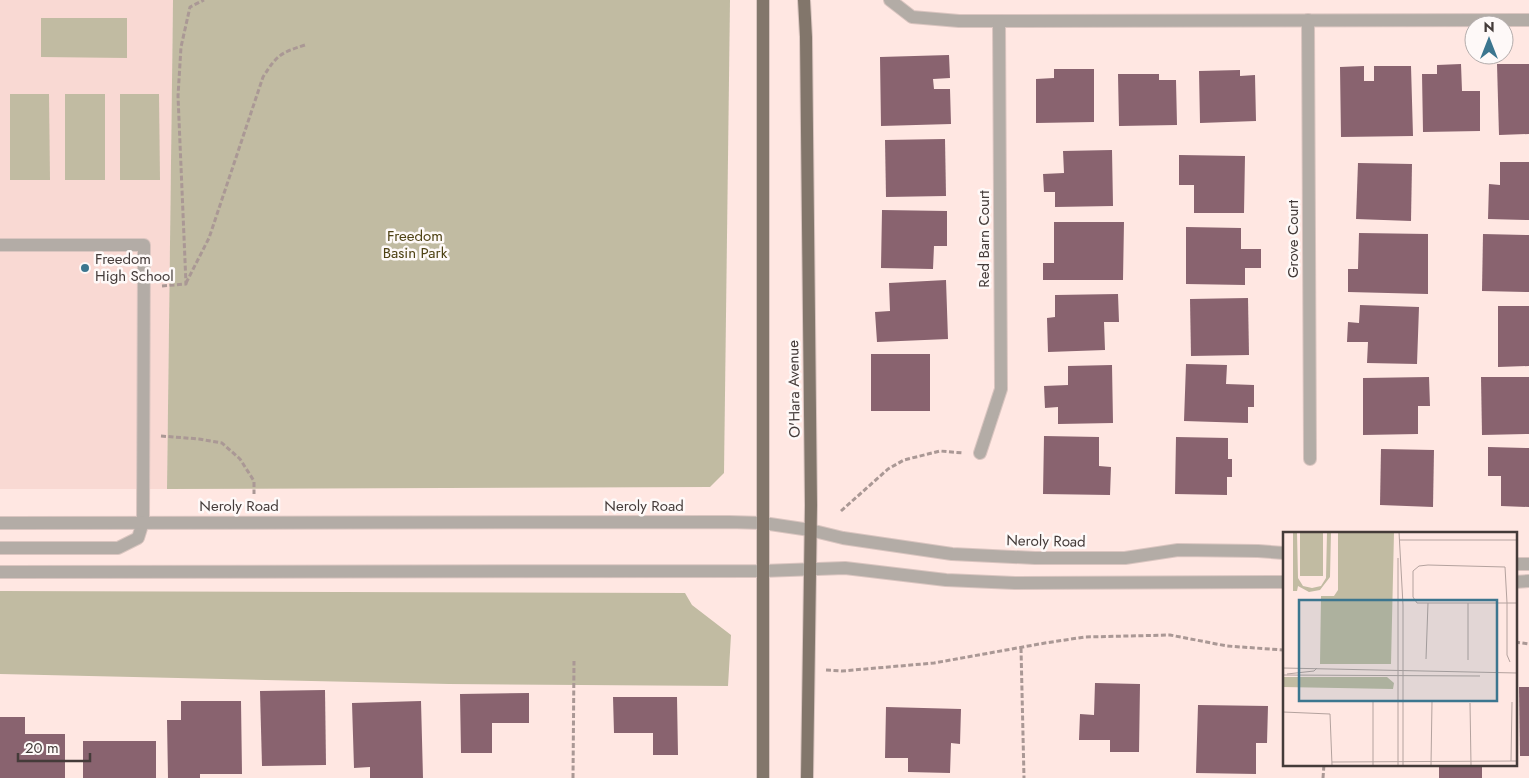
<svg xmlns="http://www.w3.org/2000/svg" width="1529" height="778" font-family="Jost,sans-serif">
<rect width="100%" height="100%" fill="#ffe7e2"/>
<path fill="#f9d9d3" d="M0 0H173L167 489H0Z"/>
<g fill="#c1bba2">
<path d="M173 0H730L724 473 710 487 167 489Z"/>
<path d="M41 18H127V58L41 57Z"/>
<path d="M10 94H49L50 180H10Z"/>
<rect x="65" y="94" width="40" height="86"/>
<path d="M120 94H159L160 180H120Z"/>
<path d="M0 591 685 593 692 605 731 635 728 686 449 684 0 674Z"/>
</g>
<g fill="#89636f">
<path d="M949 55 950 78 933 79 934 89H950L951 124 881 126 880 57Z"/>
<path d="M1461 64 1462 91H1480V131L1423 132 1422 74H1437V65Z"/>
<path d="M1497 64H1529V134L1499 135Z"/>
<path d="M1364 66V81H1374V66H1411L1413 136 1341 137 1340 67Z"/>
<path d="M1054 69H1094V122L1036 123V79L1054 78Z"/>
<path d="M1240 70V76L1255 75 1256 121 1200 123 1199 71Z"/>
<path d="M1118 74H1159V80H1176L1177 125 1119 126Z"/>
<path d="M945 139 946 196 886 197 885 140Z"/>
<path d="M1112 150 1113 206 1055 207V192H1044L1043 174 1064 173 1063 151Z"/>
<path d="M1179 155 1245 156 1244 213H1194V185H1179Z"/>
<path d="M1500 162H1529V220L1488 219 1489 184 1500 185Z"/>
<path d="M1358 163 1412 164 1411 221 1356 219Z"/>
<path d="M882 210 947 211V246H934L933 269 881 268Z"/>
<path d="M1054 222H1124L1123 280H1043V263H1054Z"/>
<path d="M1186 227 1241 228V249H1261V268H1245V285L1186 284Z"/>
<path d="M1359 233 1428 234V294L1348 292V269H1358Z"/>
<path d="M1483 234 1529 235V292L1482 291Z"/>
<path d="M946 280 948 339 877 342 875 312 890 311 889 283Z"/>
<path d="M1118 294 1119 322H1104L1105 350 1048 352 1047 318 1055 317V295Z"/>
<path d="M1248 298 1249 355 1191 356 1190 299Z"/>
<path d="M1360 305 1419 307 1417 364 1367 363 1368 342H1347L1348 322 1359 323Z"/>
<path d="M1498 306H1529V366L1498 367Z"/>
<rect x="871" y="354" width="59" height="57"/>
<path d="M1186 364 1227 365 1226 384 1254 385V407H1248V423L1184 421Z"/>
<path d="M1112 365 1113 423 1058 424V407L1045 408 1044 386 1068 385V366Z"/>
<path d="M1429 377 1430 406H1418V434L1363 435V378Z"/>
<path d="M1481 377H1529V434L1482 435Z"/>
<path d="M1044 436 1099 437V466L1111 467 1110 495 1043 494Z"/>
<path d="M1176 437 1228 438V459H1232V477H1227V495L1175 494Z"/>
<path d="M1488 447 1529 448V507L1501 506V476H1488Z"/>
<path d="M1381 449 1434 450 1433 507 1380 505Z"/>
<path d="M1095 683 1140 684 1139 752H1110V740H1079L1080 714 1094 715Z"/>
<path d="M1519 687H1529V756H1520Z"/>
<path d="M325 690 326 765 262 766 260 691Z"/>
<path d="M529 693V723H492V753H461L460 694Z"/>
<path d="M613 697H677L678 755H653V733H614Z"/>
<path d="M181 701H241L242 774H200V778H168L167 720H181Z"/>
<path d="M421 701 423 778H370V767L354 768 352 703Z"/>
<path d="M1198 705 1268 706 1267 743H1256V774L1196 773Z"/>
<path d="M886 707 961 709 960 744 951 743 950 773 908 772V758H885Z"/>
<path d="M0 717H25V734H65V778H0Z"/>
<rect x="83" y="741" width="73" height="37"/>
<rect x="1439" y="764" width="43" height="14"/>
</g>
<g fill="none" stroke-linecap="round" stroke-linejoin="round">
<g stroke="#dac5c0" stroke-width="14">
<g id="minor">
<path d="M890 0 912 17 959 21 1529 20"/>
<path d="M1308 20 1310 459"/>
<path d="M0 245H144L143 522 138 538 118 548H0"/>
<path d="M980 453 1001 389 999 21"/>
<path d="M0 523 729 522 763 523 810 530 843 538 952 554 1035 558H1125L1178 550 1258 551 1284 553"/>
<path d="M1515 564H1529"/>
<path d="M0 572 762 571 845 568 946 580 1015 583 1284 582"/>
<path d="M1515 582 1529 581"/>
</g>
</g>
<g stroke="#dac5c0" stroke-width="14">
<g id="major">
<path d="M804 0 806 37 811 505 807 778"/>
<path d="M763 778V0"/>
</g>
</g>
<g stroke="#aa9895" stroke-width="3" stroke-dasharray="5 2.5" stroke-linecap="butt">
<path d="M186 283 209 238 263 77C277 55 280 53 305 45"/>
<path d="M162 286 186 284 178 96 181 47 190 7 204 0"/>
<path d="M161 436 199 439 222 443 240 459 254 481V494"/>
<path d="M841 511 888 469 904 460 940 451 963 453"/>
<path d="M1515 642 1529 644"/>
<path d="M1021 648 1024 778"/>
<path d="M826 670 842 671 934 663 1045 643 1085 637 1170 635 1227 646 1284 650"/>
<path d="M573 778 574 661"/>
<path d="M1323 778 1324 764"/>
</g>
<use href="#minor" stroke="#b3aca6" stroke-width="12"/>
<use href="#major" stroke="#82766b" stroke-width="12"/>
</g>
<circle fill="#3c768f" stroke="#fef9f8" stroke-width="2" cx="85" cy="268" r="5"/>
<g text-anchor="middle" stroke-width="5" stroke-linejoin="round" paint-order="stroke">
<g font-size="15" fill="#4e4214" stroke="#fef9f8">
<text x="415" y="241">Freedom<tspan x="415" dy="17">Basin Park</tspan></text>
</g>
<g font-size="15" fill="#443b39" stroke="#fef9f8">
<text transform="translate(984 239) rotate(-90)" y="5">Red Barn Court</text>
<text transform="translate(1293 239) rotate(-90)" y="5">Grove Court</text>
<text transform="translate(794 389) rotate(-91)" y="5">O'Hara Avenue</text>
<text x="239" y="511">Neroly Road</text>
<text x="644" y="511">Neroly Road</text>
<text transform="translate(1046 541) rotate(1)" y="5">Neroly Road</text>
</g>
<g font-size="15" fill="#443b39" stroke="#fef9f8" text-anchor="start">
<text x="95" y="264">Freedom<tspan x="95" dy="17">High School</tspan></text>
</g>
</g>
<g transform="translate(1283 532)">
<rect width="234" height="234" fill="#ffe7e2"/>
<path d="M10 0H14L15 46 20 54 29 56 38 54 43 46 44 0H48L47 45 37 58 26 60 15 54 14 59H10ZM17 0H40V44H17ZM55 0H111L108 132H37L38 64H51L55 58ZM0 145H104L111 151 110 157 0 155Z" fill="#c1bba2"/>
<path fill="none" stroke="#b4a29e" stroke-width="1" d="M116 0 120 73V233M116 8H234M115 26V233M185 71V128M143 127 145 71M227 130 224 123V71L222 35 145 33 136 34 130 39V65L134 71H234M0 136 234 141M4 142 31 139 34 136M0 143 197 144M187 171 188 233M0 180 47 182 49 233M228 229 229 170M49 230 234 229M90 233V170M148 233 149 170"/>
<path fill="#3c768f" fill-opacity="0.15" stroke="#3c768f" stroke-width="2.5" d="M16 68H214V169H16Z"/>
<rect width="234" height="234" fill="none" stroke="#443b39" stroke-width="2.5"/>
</g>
<g transform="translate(1489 40)"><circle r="24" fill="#fef9f8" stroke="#b4adac"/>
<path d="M0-4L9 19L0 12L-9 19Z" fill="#3c768f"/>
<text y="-8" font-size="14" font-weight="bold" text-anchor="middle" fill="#443b39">N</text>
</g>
<path d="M18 753v8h72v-8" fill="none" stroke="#443b39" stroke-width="2.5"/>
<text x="25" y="753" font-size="15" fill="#443b39" stroke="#fef9f8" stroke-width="4" paint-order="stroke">20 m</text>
</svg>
